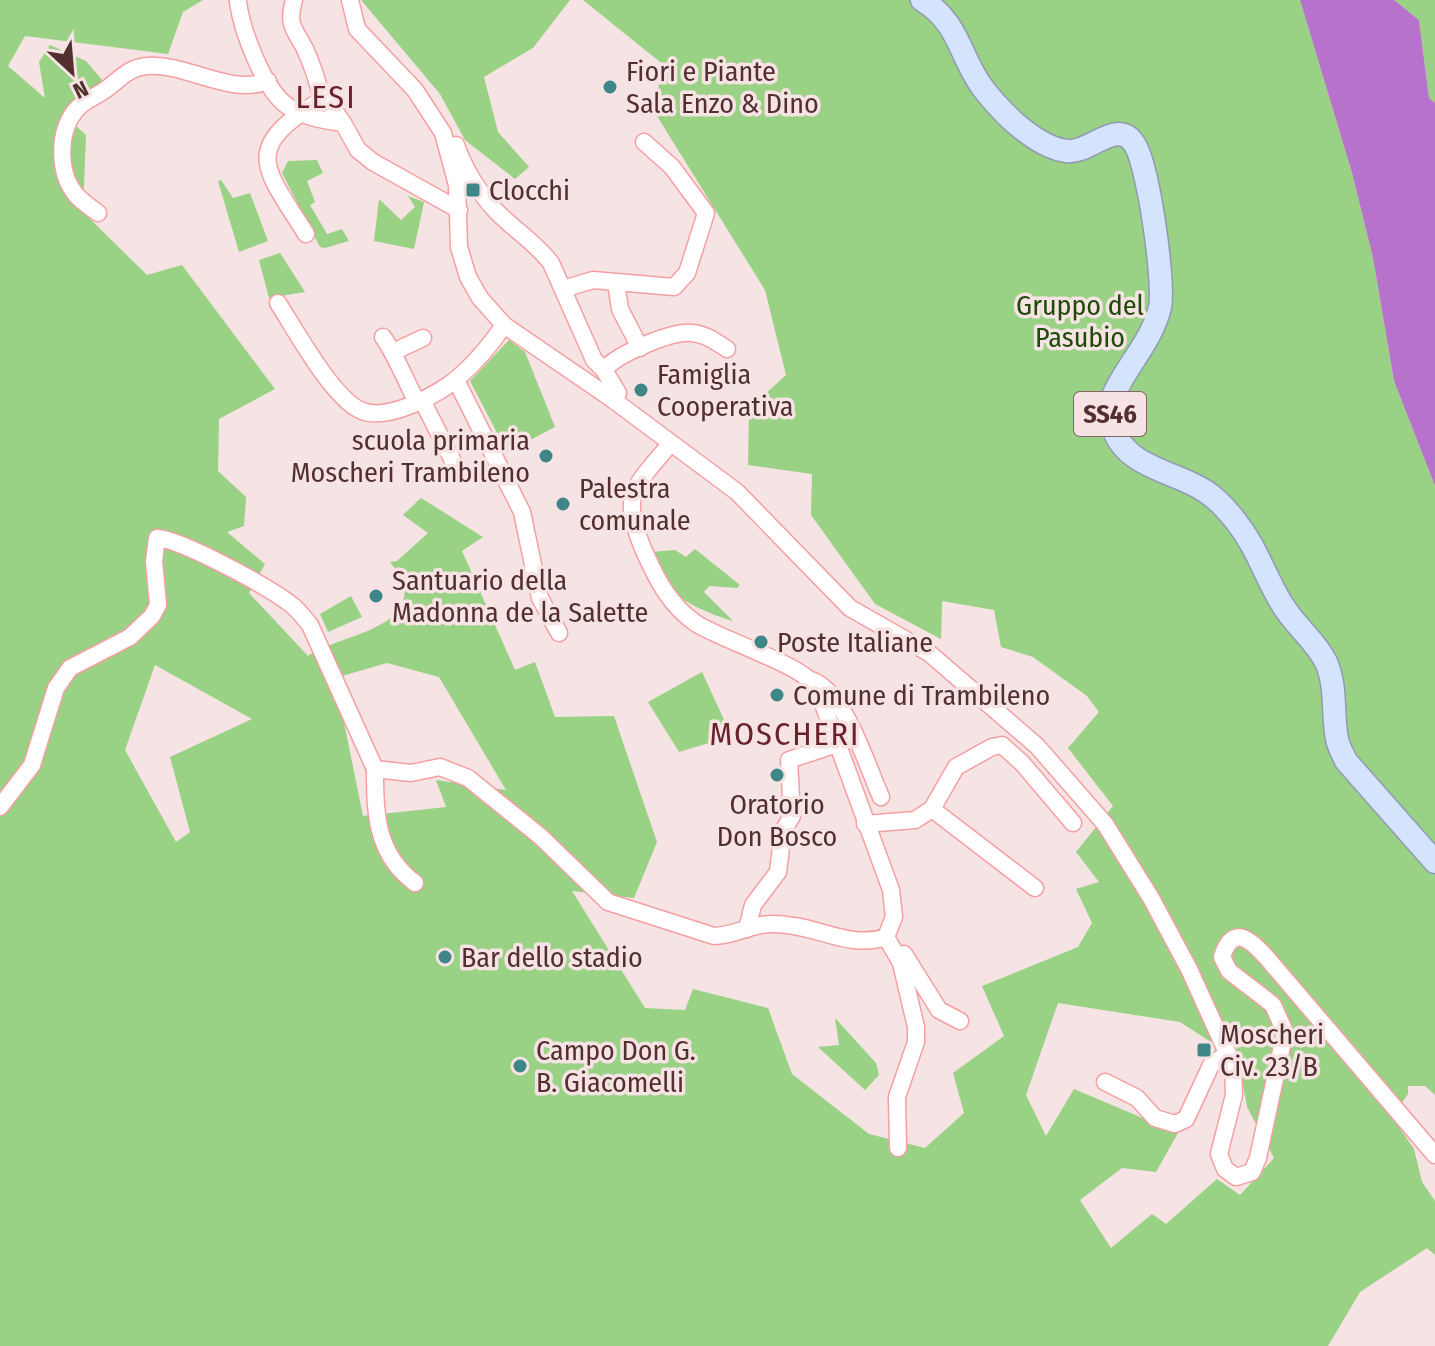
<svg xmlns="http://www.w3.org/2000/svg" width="1435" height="1346" font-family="'Fira Sans Condensed',sans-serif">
<rect width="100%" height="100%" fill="#f6e3e3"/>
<g fill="#99d185" fill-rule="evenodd">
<path d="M0 0H203L183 12 168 54 25 36 8 66 45 98 39 62 50 45 86 61 102 80 98 88 66 117 86 135 83 212 147 275 182 265 275 389 219 419 218 471 246 497 244 526 227 532 265 564 249 593 308 656C334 638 393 632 403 601 405 595 405 587 405 582L390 562 397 561 428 533 403 515 421 498 483 537 462 551 515 670 535 662 555 717 614 716 657 842 634 898 572 891 645 1008 685 1010 693 989 768 1008 792 1074 869 1134 925 1148 964 1113 953 1073 1004 1036 982 986 1078 947 1092 923 1076 889 1099 882 1076 852 1113 806 1068 748 1099 712 1087 696 1033 657 1001 647 994 610 942 601 941 639 875 604 811 515 812 474 748 465 749 409 786 375 765 290 652 108 665 66 583 0H1300L1352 173 1373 258 1394 381 1435 486V1095L1425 1086H1408V1094L1392 1117 1414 1149 1422 1182 1435 1201V1255L1427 1248 1360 1292 1328 1346H0ZM387 663 439 677 506 790 436 780 446 807 363 816 335 678ZM155 665 252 719 170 757 190 832 176 842 125 750ZM1058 1003 1180 1022 1211 1042 1234 1033 1247 1107 1274 1158 1240 1195 1217 1179 1166 1224 1152 1214 1111 1248 1080 1200 1122 1168 1156 1172 1178 1133 1074 1089 1046 1136 1026 1095Z"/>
<path d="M361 0H570L533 48 484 77 498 132 529 167 515 179 465 140 440 94Z"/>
<path d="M1394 0H1435V103L1429 98 1419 20Z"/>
<path d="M317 160 323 173 307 181 315 202 310 205 327 234 342 229 349 241 325 248 320 247 282 173 288 161Z"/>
<path d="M221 180 233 198 250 193 268 241 239 252 218 181Z"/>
<path d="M408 196 424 202 414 249 374 241 379 199 401 220 415 207Z"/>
<path d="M280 253 305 292 269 298 259 260Z"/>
<path d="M509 340 525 352 555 427 507 452 470 381Z"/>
<path d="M695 549 740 585 737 588 709 586 704 592 733 621C710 614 680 603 665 582 659 574 655 561 651 552L675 550 686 557Z"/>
<path d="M351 596 362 617 328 632 320 614Z"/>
<path d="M702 672 726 724 720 727 725 738 679 752 648 702Z"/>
<path d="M835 1018 876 1063 879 1075 865 1090 818 1047 839 1045Z"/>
</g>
<path fill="#b772cc" d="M1300 0H1394L1419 20 1429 98 1435 103V486L1394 381 1373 258 1352 173Z"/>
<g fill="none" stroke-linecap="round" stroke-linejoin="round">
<g stroke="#f69fa2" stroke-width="19">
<g id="minor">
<path d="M294 0C287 26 294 28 305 49 312 64 318 83 322 100"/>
<path d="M350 0 357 29 415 90 443 133 457 185 459 247 468 277 480 298 504 325 612 399 737 492 850 608 929 653 1037 746 1105 824 1151 898 1189 969 1233 1066 1234 1095 1219 1154 1225 1169 1236 1177 1252 1172 1258 1158 1285 1032 1273 1005 1229 971 1222 957C1233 923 1251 940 1267 958L1435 1155"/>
<path d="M238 2C242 31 264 91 289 107 306 118 324 120 343 123L358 150 373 162 459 210"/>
<path d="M456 145C464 168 478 191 495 210 513 229 535 242 551 263L594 360 604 370 618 393 616 397 612 399"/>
<path d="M98 213C91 208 84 203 78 197 58 176 57 134 75 111 83 101 95 97 105 90 119 80 129 67 147 66 188 63 228 96 268 81"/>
<path d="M306 234C264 167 240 148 322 100L330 104 343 123"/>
<path d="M616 283 620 309 640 348"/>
<path d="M563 289 593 280 674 287 687 273 706 213 672 167 644 142"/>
<path d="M278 303C296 331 332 397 360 410 386 423 440 394 460 376 477 361 492 343 504 325"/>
<path d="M383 337C397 357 405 380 417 402"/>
<path d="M393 352 423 338"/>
<path d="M604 370C617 354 671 331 692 333 706 334 716 342 727 349"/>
<path d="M456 380 522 512 540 598 559 633"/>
<path d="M422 400 458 471"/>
<path d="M811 680C845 691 867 766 881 797"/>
<path d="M375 769C375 814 376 854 415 883"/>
<path d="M0 807 32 765 56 688 70 668 130 637 152 616 158 605 154 561 157 538C183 540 271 588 293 606 299 611 305 619 310 625L375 769 411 773 440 767 468 778 541 837 608 902 714 936C730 936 742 929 757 926 767 923 783 924 794 926 826 931 854 948 886 937L894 917 891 890 823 704C819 697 816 688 811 682 799 665 721 639 697 624 670 606 657 580 644 551 620 493 633 489 670 444"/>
<path d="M932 809 956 767 992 747 1002 745 1022 763 1073 823"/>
<path d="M865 824 915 820 932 809 1035 888"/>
<path d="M747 929 753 905 778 872 783 831 792 816 789 760 837 744"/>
<path d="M886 937 901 963 916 1027V1042L897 1097 898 1148"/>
<path d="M904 954 939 1010 960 1021"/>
<path d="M1105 1082 1137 1098 1155 1118 1175 1124 1186 1119 1211 1065 1228 1053"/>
</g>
</g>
<g stroke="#9399b3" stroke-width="25">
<path id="major" d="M922 0C959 22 959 55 982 87 991 99 1004 113 1015 123 1029 135 1048 149 1067 151 1089 154 1116 119 1133 142 1148 159 1165 284 1160 307 1152 343 1121 371 1110 404 1108 410 1111 421 1113 428 1126 468 1175 471 1205 491 1216 498 1227 510 1235 520 1258 549 1264 575 1282 604 1294 625 1315 640 1326 662 1337 687 1332 713 1337 739 1338 746 1343 754 1346 761L1435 862"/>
</g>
<use href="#minor" stroke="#fff" stroke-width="16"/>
<use href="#major" stroke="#d3e4fc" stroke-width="22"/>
</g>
<g fill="#3e8688" stroke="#f6e3e3" stroke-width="3">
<circle cx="610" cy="87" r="8"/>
<rect x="465" y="182" width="16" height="16" rx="4"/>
<circle cx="641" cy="390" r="8"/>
<circle cx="546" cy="456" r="8"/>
<circle cx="563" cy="504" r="8"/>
<circle cx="376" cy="596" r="8"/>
<circle cx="761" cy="642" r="8"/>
<circle cx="777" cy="695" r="8"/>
<circle cx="777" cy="775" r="8"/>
<circle cx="445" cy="957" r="8"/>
<rect x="1196" y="1042" width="16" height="16" rx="4"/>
<circle cx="520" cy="1066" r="8"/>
</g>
<g text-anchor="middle" stroke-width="7" stroke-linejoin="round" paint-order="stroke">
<rect fill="#f6e3e3" stroke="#846566" stroke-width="2" x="1074" y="392" width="72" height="44" rx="6"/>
<g font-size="26" font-weight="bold" fill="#532f30">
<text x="1110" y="423">SS46</text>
</g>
<g font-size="28" fill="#532f30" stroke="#f6e3e3" text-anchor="start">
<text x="626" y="81">Fiori e Piante<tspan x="626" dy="32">Sala Enzo &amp; Dino</tspan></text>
<text x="489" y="200">Clocchi</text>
<text x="657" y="384">Famiglia<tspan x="657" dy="32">Cooperativa</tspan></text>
<text x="530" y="450" text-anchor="end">scuola primaria<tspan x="530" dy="32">Moscheri Trambileno</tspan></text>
<text x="579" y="498">Palestra<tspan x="579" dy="32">comunale</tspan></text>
<text x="392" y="590">Santuario della<tspan x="392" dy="32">Madonna de la Salette</tspan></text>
<text x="777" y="652">Poste Italiane</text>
<text x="793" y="705">Comune di Trambileno</text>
<text x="777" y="814" text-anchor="middle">Oratorio<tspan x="777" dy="32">Don Bosco</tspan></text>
<text x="461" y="967">Bar dello stadio</text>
<text x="1220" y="1044">Moscheri<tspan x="1220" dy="32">Civ. 23/B</tspan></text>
<text x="536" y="1060">Campo Don G.<tspan x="536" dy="32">B. Giacomelli</tspan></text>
</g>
<g font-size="28" fill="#1e4b07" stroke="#f6e3e3">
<text x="1080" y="315">Gruppo del<tspan x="1080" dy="32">Pasubio</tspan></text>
</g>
<g font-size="32" letter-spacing="2" fill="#6a2129" stroke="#f6e3e3">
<text x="326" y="108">LESI</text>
<text x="785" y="745">MOSCHERI</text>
</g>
</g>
<g transform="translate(72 72) rotate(154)" stroke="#f6e3e3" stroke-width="6" paint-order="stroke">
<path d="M0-6L14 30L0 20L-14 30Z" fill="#532f30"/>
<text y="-12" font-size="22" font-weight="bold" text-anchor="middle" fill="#532f30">N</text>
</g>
</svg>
